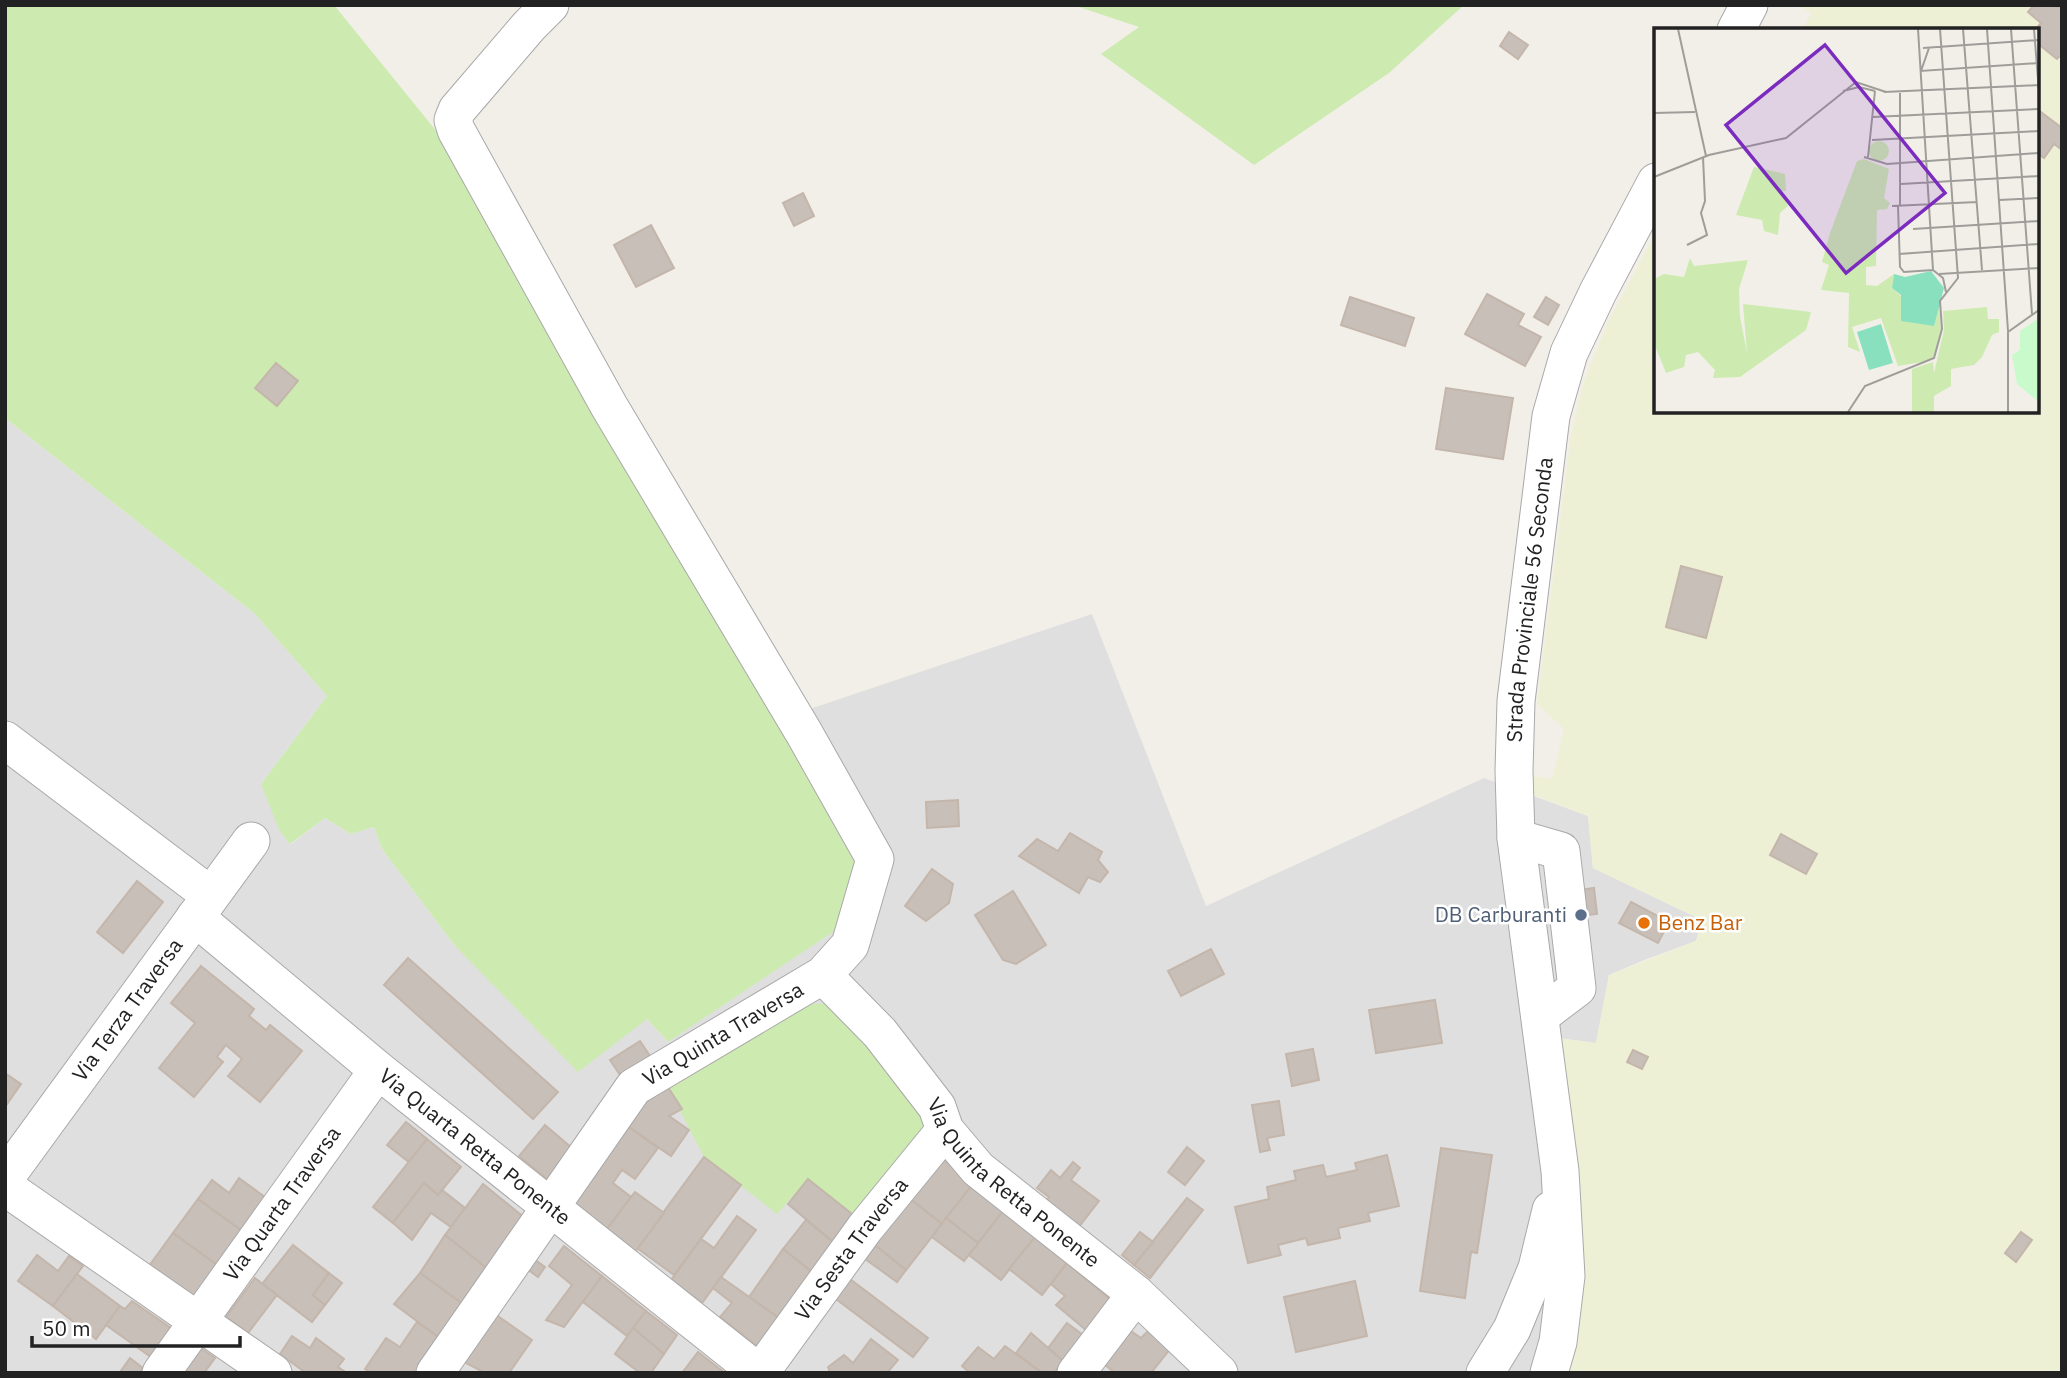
<svg xmlns="http://www.w3.org/2000/svg" width="2067" height="1378" font-family="'IBM Plex Sans',sans-serif">
<rect width="100%" height="100%" fill="#f2efe9"/>
<path fill="#e0dfdf" d="M5 418 254 613 327 696 261 784 291 844 325 818 351 834 374 827 382 849 455 946 647 1019 668 1042 783 718 1092 614 1206 906 1484 778 1588 816 1593 868 1702 920 1696 941 1644 960 1609 975 1596 1043 1558 1038 1562 1373H5Z"/>
<path fill="#eef0d5" d="M1798 5H2062V1373H1562L1558 1038 1596 1043 1609 975 1696 941 1702 920 1593 868 1588 816 1534 795V776L1552 779 1564 729 1537 704 1571 434 1584 381 1607 324 1656 232V411H2037V30H1803L1811 13Z"/>
<g fill="#cdebb0">
<path d="M5 5H334L442 138 867 862 839 928 668 1042 647 1019 578 1072 455 946 382 849 374 827 351 834 325 818 290 844 279 830 261 784 327 696 254 613 5 418Z"/>
<path d="M1073 5H1464L1389 73 1254 165 1101 54 1139 27Z"/>
<path d="M829 1003 842 1008 930 1125 852 1214 808 1179 777 1214 704 1157 666 1084 801 1005Z"/>
</g>
<g fill="#c7bfb8" stroke="#c4b6ab" stroke-width="2">
<path d="M2034 5 2062 7V54L2057 59 2037 43V30H2035L2041 23 2028 12Z"/>
<path d="M1509 32 1528 45 1518 59 1500 46Z"/>
<path d="M2037 109 2062 128V150L2054 144 2044 158 2037 153Z"/>
<path d="M803 193 814 216 794 226 783 203Z"/>
<path d="M651 225 674 268 636 287 614 245Z"/>
<path d="M1487 294 1524 314 1518 325 1541 337 1525 366 1465 334Z"/>
<path d="M1350 297 1414 318 1405 346 1341 325Z"/>
<path d="M1546 297 1559 305 1548 325 1534 317Z"/>
<path d="M276 363 298 381 277 406 255 388Z"/>
<path d="M1446 388 1513 398 1503 459 1436 449Z"/>
<path d="M1681 566 1722 577 1706 638 1666 627Z"/>
<path d="M958 800 959 826 927 828 926 802Z"/>
<path d="M1070 833 1102 852 1098 860 1108 872 1100 882 1088 877 1079 893 1019 856 1037 839 1058 851Z"/>
<path d="M1781 834 1817 854 1806 874 1770 855Z"/>
<path d="M932 869 953 884 949 903 926 921 905 906Z"/>
<path d="M137 881 163 902 123 953 97 932Z"/>
<path d="M1594 888 1597 914 1564 918 1560 893Z"/>
<path d="M1013 891 1046 945 1016 964 1003 960 975 915Z"/>
<path d="M1631 902 1669 922 1658 943 1619 923Z"/>
<path d="M1211 949 1224 974 1181 996 1168 971Z"/>
<path d="M408 958 558 1092 533 1119 384 985Z"/>
<path d="M201 966 254 1009 249 1016 266 1030 270 1025 302 1051 260 1102 228 1076 242 1059 226 1045 217 1057 223 1062 194 1097 159 1068 195 1023 171 1003Z"/>
<path d="M1435 1000 1442 1043 1376 1053 1369 1010Z"/>
<path d="M640 1041 652 1059 622 1078 610 1060Z"/>
<path d="M1313 1049 1319 1080 1292 1086 1286 1054Z"/>
<path d="M1633 1050 1648 1057 1642 1069 1627 1062Z"/>
<path d="M5 1073 21 1084 5 1107Z"/>
<path d="M666 1084 682 1109 669 1116 689 1130 671 1156 626 1125 646 1098Z"/>
<path d="M1279 1101 1284 1135 1267 1138 1270 1150 1260 1152 1252 1105Z"/>
<path d="M406 1122 427 1139 409 1162 387 1145Z"/>
<path d="M545 1125 573 1149 548 1180 519 1156Z"/>
<path d="M626 1125 658 1148 635 1179 622 1170 613 1183 631 1197 607 1229 572 1202Z"/>
<path d="M427 1139 461 1167 438 1195 424 1183 393 1223 373 1207Z"/>
<path d="M1187 1147 1204 1161 1185 1185 1168 1172Z"/>
<path d="M1441 1148 1492 1155 1477 1253 1471 1252 1465 1298 1420 1291Z"/>
<path d="M936 1153 973 1184 942 1224 905 1195Z"/>
<path d="M1387 1155 1399 1206 1368 1213 1370 1221 1338 1228 1340 1238 1308 1245 1306 1238 1278 1245 1281 1255 1248 1263 1235 1207 1269 1199 1267 1187 1296 1180 1294 1171 1323 1165 1326 1177 1357 1170 1355 1163Z"/>
<path d="M704 1157 741 1185 674 1275 637 1248Z"/>
<path d="M1073 1162 1080 1168 1071 1180 1099 1201 1078 1228 1045 1203 1049 1197 1037 1188 1051 1170 1060 1178Z"/>
<path d="M239 1178 266 1198 242 1231 198 1199 212 1180 229 1193Z"/>
<path d="M808 1179 852 1214 833 1242 788 1204Z"/>
<path d="M424 1183 438 1195 442 1190 465 1208 451 1227 431 1213 412 1240 393 1223Z"/>
<path d="M483 1184 525 1218 489 1270 445 1235Z"/>
<path d="M973 1184 1004 1210 978 1243 946 1218Z"/>
<path d="M635 1192 664 1213 635 1252 607 1229Z"/>
<path d="M905 1195 942 1224 906 1270 871 1242Z"/>
<path d="M1187 1198 1203 1210 1150 1278 1134 1265Z"/>
<path d="M198 1199 242 1231 217 1265 173 1233Z"/>
<path d="M1004 1210 1035 1237 1001 1280 969 1255Z"/>
<path d="M737 1216 756 1230 702 1303 671 1280 701 1239 714 1248Z"/>
<path d="M946 1218 978 1243 964 1261 932 1237Z"/>
<path d="M806 1220 833 1242 812 1272 783 1249Z"/>
<path d="M1140 1232 1153 1242 1134 1265 1122 1255Z"/>
<path d="M2021 1232 2032 1240 2016 1262 2005 1253Z"/>
<path d="M173 1233 217 1265 194 1298 149 1266Z"/>
<path d="M445 1235 489 1270 464 1305 420 1273Z"/>
<path d="M1035 1237 1067 1263 1042 1295 1009 1269Z"/>
<path d="M871 1242 906 1270 897 1282 861 1256Z"/>
<path d="M293 1245 329 1273 313 1295 325 1305 312 1322 262 1284Z"/>
<path d="M564 1246 602 1276 564 1327 546 1320 572 1285 549 1266Z"/>
<path d="M783 1249 812 1272 779 1318 749 1297Z"/>
<path d="M37 1255 58 1271 69 1256 83 1266 53 1306 18 1281Z"/>
<path d="M534 1259 545 1267 538 1277 527 1269Z"/>
<path d="M1067 1263 1110 1299 1086 1330 1056 1305 1065 1296 1051 1284Z"/>
<path d="M329 1273 342 1283 325 1305 313 1295Z"/>
<path d="M420 1273 464 1305 441 1339 394 1304Z"/>
<path d="M77 1274 120 1306 96 1339 53 1306Z"/>
<path d="M602 1276 646 1311 627 1336 583 1302Z"/>
<path d="M846 1276 928 1338 913 1357 832 1296Z"/>
<path d="M721 1277 779 1318 758 1347 720 1317 732 1303 713 1288Z"/>
<path d="M255 1278 277 1295 248 1333 226 1317Z"/>
<path d="M1355 1281 1367 1336 1296 1352 1284 1297Z"/>
<path d="M132 1301 171 1328 151 1357 106 1325 120 1306 125 1309Z"/>
<path d="M646 1311 677 1335 664 1354 633 1328Z"/>
<path d="M495 1314 532 1340 509 1373H485L462 1361Z"/>
<path d="M417 1322 441 1339 417 1373H371L365 1369 386 1338 400 1347Z"/>
<path d="M1067 1323 1083 1335 1063 1361 1048 1348Z"/>
<path d="M633 1328 664 1354 651 1373H640L615 1354Z"/>
<path d="M1149 1330 1171 1348 1151 1373H1115L1104 1364 1131 1331 1141 1338Z"/>
<path d="M1031 1333 1063 1361 1054 1373H1042L1016 1353Z"/>
<path d="M292 1336 310 1348 316 1338 344 1359 338 1367 347 1373H306L280 1354Z"/>
<path d="M871 1339 898 1360 887 1373H830L828 1367 844 1355 853 1363Z"/>
<path d="M196 1345 215 1358 204 1373H176Z"/>
<path d="M1005 1346 1042 1373H970L962 1366 978 1347 994 1359Z"/>
<path d="M698 1352 725 1373H682Z"/>
<path d="M130 1358 143 1368 140 1373 120 1372Z"/>
</g>
<g fill="none" stroke-linecap="round" stroke-linejoin="round">
<g stroke="#a9a9a9" stroke-width="39">
<g id="minor">
<path d="M1736 30 1749 5"/>
<path d="M5 740 210 895"/>
<path d="M1516 838 1561 851 1577 988 1540 1016"/>
<path id="s1" d="M195 917 378 1070 759 1373"/>
<path id="s2" d="M823 975 880 1033 937 1107 945 1130 978 1169 1136 1294 1219 1373"/>
<path id="s3" d="M5 1178 251 841"/>
<path d="M5 1187 273 1373"/>
<path id="s4" d="M161 1373 378 1070"/>
<path id="s5" d="M435 1373 634 1087 823 975 850 945 875 859 804 733 609 406 456 130 453 120 457 110 529 26 550 5"/>
<path id="s6" d="M760 1373 865 1228 945 1130"/>
<path d="M1076 1373 1136 1294"/>
<path d="M1485 1373 1512 1329 1537 1268 1551 1210"/>
<path id="s7" d="M1549 1373 1558 1342 1566 1276 1560 1171 1516 838 1514 771 1516 701 1551 416 1569 353 1598 292 1656 182"/>
</g>
</g>
<use href="#minor" stroke="#fff" stroke-width="37"/>
</g>
<circle fill="#5c6f8a" stroke="#fff" stroke-width="2.5" cx="1581" cy="915" r="7"/>
<circle fill="#e8710a" stroke="#fff" stroke-width="2.5" cx="1644" cy="923" r="7"/>
<g text-anchor="middle" stroke-width="5" stroke-linejoin="round" paint-order="stroke">
<g font-size="21" fill="#222" stroke="#fff">
<text dy="7" stroke="none"><textPath href="#s7" startOffset="779">Strada Provinciale 56 Seconda</textPath></text>
<text dy="7" stroke="none"><textPath href="#s3" startOffset="208">Via Terza Traversa</textPath></text>
<text dy="7" stroke="none"><textPath href="#s5" startOffset="452">Via Quinta Traversa</textPath></text>
<text dy="7" stroke="none"><textPath href="#s1" startOffset="362">Via Quarta Retta Ponente</textPath></text>
<text dy="7" stroke="none"><textPath href="#s2" startOffset="284">Via Quinta Retta Ponente</textPath></text>
<text dy="7" stroke="none"><textPath href="#s4" startOffset="208">Via Quarta Traversa</textPath></text>
<text dy="7" stroke="none"><textPath href="#s6" startOffset="154">Via Sesta Traversa</textPath></text>
</g>
<g font-size="21" fill="#4e5e75" stroke="#fff" text-anchor="end">
<text x="1567" y="922">DB Carburanti</text>
</g>
<g font-size="21" fill="#c56008" stroke="#fff" text-anchor="start">
<text x="1658" y="930">Benz Bar</text>
</g>
</g>
<g transform="translate(1654 28)">
<rect width="385" height="385" fill="#f2efe9"/>
<path d="M215 123a10 10 0 1 1 20 0a10 10 0 1 1-20 0ZM210 131 235 141 230 170 236 175 233 181 223 182 222 238 212 239V257L223 258 240 246 238 260 280 298 285 276 287 302 281 327 274 333 244 338 227 290 198 299 206 324 194 319 195 265 167 262 175 237 168 234 176 205 203 133ZM100 139 131 146 132 163H128L134 178 126 185 124 207 110 203 108 192 82 187ZM36 230 40 238 94 232 85 261 86 289 93 325 89 276 157 284 152 302 86 349 59 350 61 342 44 324 32 327 30 339 12 345 0 315V251L10 246 30 249ZM333 279 334 291H345V304L338 307 328 329 320 337 297 341V358L280 368V384H258V341L279 334 280 345 290 302 289 283Z" fill="#cdebb0"/>
<path d="M385 290V374L363 356 358 327 366 322V303Z" fill="#c8facc"/>
<path d="M277 243 290 260 280 298 247 293V267L238 260 240 246 251 249ZM227 296 239 335 215 342 203 304Z" fill="#88e0be"/>
<path fill="none" stroke="#9f9d99" stroke-width="2" d="M24 1 52 128M264 1 279 242 289 250 292 264M309 1 328 242M333 1 354 303M357 1 378 286M380 1 385 64M269 20 385 12M275 20 267 43 385 35M189 63 205 59 221 63M230 64 385 57M246 65V178M0 85 41 84M219 89 385 81M218 112 385 103M210 129 233 136 385 125M214 129 221 63M0 149 55 127 132 110 202 54 232 64M247 156 385 148M345 172 385 170M238 178 323 174M244 178 246 239 250 244 279 242M259 201 385 193M33 217 53 207 47 185 51 173 49 129M245 226 385 216M285 246 385 240M194 384 211 358 280 330 288 301 286 273 304 250 286 1M354 384V304L385 282"/>
<path fill="#7b2cbf" fill-opacity="0.15" stroke="#7b2cbf" stroke-width="3.5" d="M171 17 291 165 192 245 72 97Z"/>
<rect width="385" height="385" fill="none" stroke="#222" stroke-width="3.5"/>
</g>
<rect width="2067" height="1378" fill="none" stroke="#222222" stroke-width="14"/>
<path d="M32 1336v10h208v-10" fill="none" stroke="#222222" stroke-width="3.5"/>
<text x="42" y="1336" font-size="21" fill="#222222" stroke="#ffffff" stroke-width="5" paint-order="stroke">50 m</text>
</svg>
